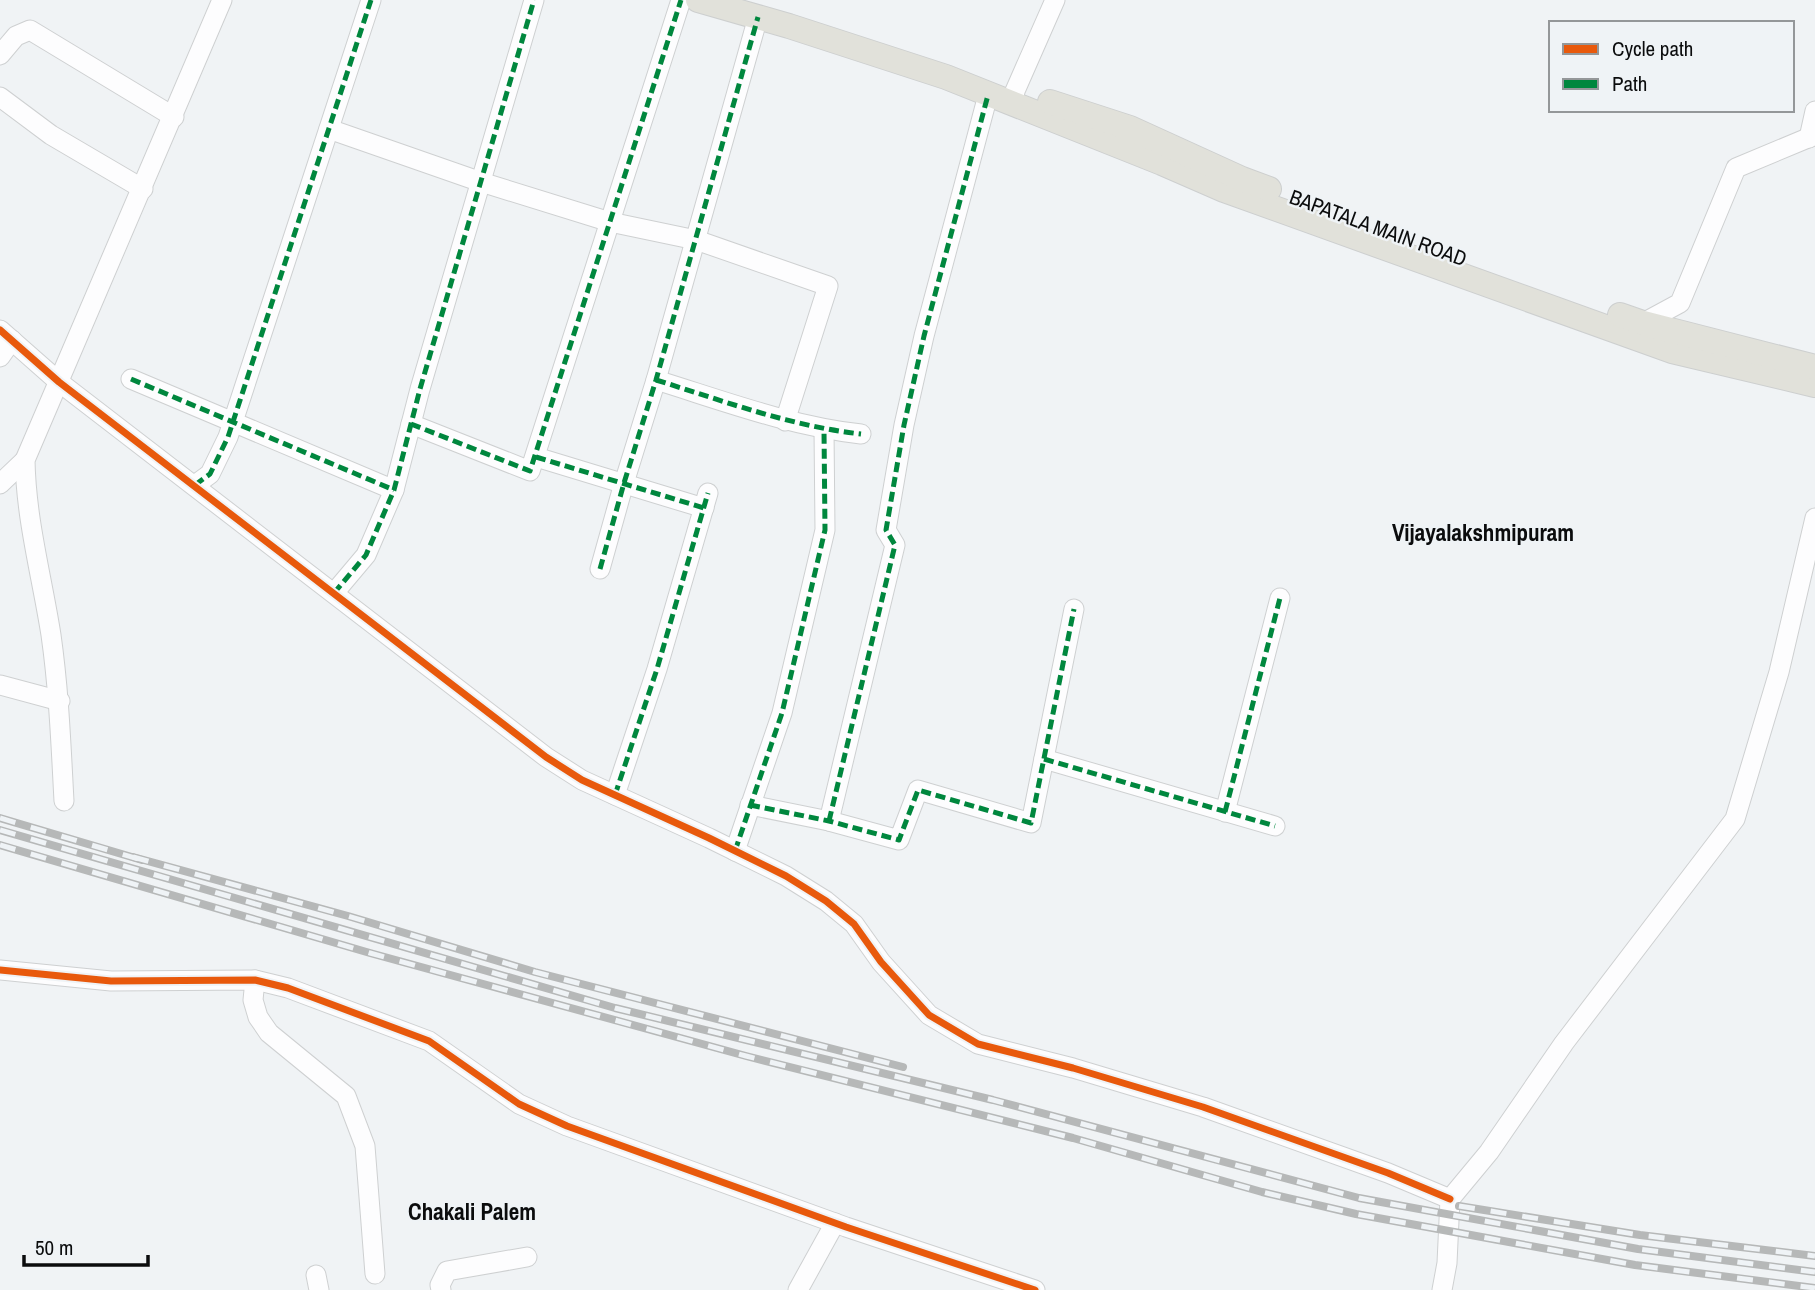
<svg xmlns="http://www.w3.org/2000/svg" width="1815" height="1290" font-family="'Archivo Narrow',sans-serif">
<rect width="100%" height="100%" fill="#f0f3f5"/>
<g fill="none" stroke-linecap="round" stroke-linejoin="round">
<g stroke="#ced0d1" stroke-width="21">
<g id="minor">
<path d="M0 55 16 36 30 30 174 117"/>
<path d="M0 97 51 135 143 189"/>
<path d="M1013 104 1015 91 1055 0"/>
<path d="M329 129 481 182 610 222 696 240 828 286 785 421"/>
<path d="M1809 138 1815 111"/>
<path d="M1643 323 1680 303 1736 168 1815 135"/>
<path d="M0 330 59 382 546 757 582 780 709 838 786 876 826 901 854 924 881 962 929 1015 978 1044 1073 1068 1203 1107 1388 1173 1450 1199"/>
<path d="M0 357 12 340"/>
<path d="M131 379 394 490"/>
<path d="M656 380C724 401 790 426 861 434"/>
<path d="M411 424 530 471 681 0"/>
<path d="M536 457 704 508"/>
<path d="M0 484 25 460"/>
<path d="M195 485 210 474 228 437 371 0"/>
<path d="M600 569 624 483 656 380 758 17"/>
<path d="M334 593 366 555 394 490 420 389 534 0"/>
<path d="M0 685 60 701"/>
<path d="M1044 759 1275 826"/>
<path d="M615 795 657 669 708 493"/>
<path d="M64 801C61 746 59 691 51 635 42 577 26 520 25 460L222 0"/>
<path d="M750 805 829 821 899 840 918 790 1031 823 1074 609"/>
<path d="M1225 812 1280 598"/>
<path d="M829 821 895 545 886 530 904 425 924 336 988 95"/>
<path d="M735 851 782 713 825 530 824 430"/>
<path d="M0 970 111 981 255 980 288 988 429 1041 519 1104 567 1126 846 1227 1035 1290"/>
<path d="M255 980 253 1000 258 1017 269 1033 346 1096 365 1146 375 1274"/>
<path d="M316 1275 319 1290"/>
<path d="M441 1290 440 1285 447 1271 527 1257"/>
<path d="M798 1290 835 1223"/>
<path d="M1442 1290 1447 1263 1450 1199 1489 1152 1564 1043 1735 819 1779 672 1815 518"/>
</g>
</g>
<g stroke="#cdcfcf" stroke-width="26">
<g id="major">
<path d="M698 0 789 26 946 77 1162 163 1224 190 1672 351 1815 385"/>
<path d="M1050 102 1130 128 1242 179 1269 189"/>
<path d="M1620 315 1643 323 1815 367"/>
</g>
</g>
<use href="#minor" stroke="#fdfdfe" stroke-width="19"/>
<use href="#major" stroke="#e1e1da" stroke-width="24"/>
<g stroke="#b6b8b8" stroke-width="8">
<g id="rail">
<path d="M0 818 142 860"/>
<path d="M0 830 615 1008 993 1100 1359 1198 1638 1249 1815 1272"/>
<path d="M0 845 370 953 746 1056 1073 1138 1262 1192 1356 1214 1635 1265 1815 1288"/>
<path d="M133 857 348 916 535 972 903 1067"/>
<path d="M1459 1206 1640 1235 1815 1256"/>
</g>
</g>
<use href="#rail" stroke="#eff3f6" stroke-width="5" stroke-dasharray="16" stroke-linecap="butt"/>
<g stroke="#00873e" stroke-width="5" stroke-dasharray="10 5" stroke-linecap="butt">
<path d="M131 379 394 490"/>
<path d="M656 380C724 401 790 426 861 434"/>
<path d="M411 424 530 471 681 0"/>
<path d="M536 457 704 508"/>
<path d="M195 485 210 474 228 437 371 0"/>
<path d="M600 569 624 483 656 380 758 17"/>
<path d="M334 593 366 555 394 490 420 389 534 0"/>
<path d="M1044 759 1275 826"/>
<path d="M615 795 657 669 708 493"/>
<path d="M750 805 829 821 899 840 918 790 1031 823 1074 609"/>
<path d="M1225 812 1280 598"/>
<path d="M829 821 895 545 886 530 904 425 924 336 988 95"/>
<path d="M735 851 782 713 825 530 824 430"/>
</g>
<g stroke="#eff3f6" stroke-width="11">
<g id="cycleway">
<path d="M0 330 59 382 546 757 582 780 709 838 786 876 826 901 854 924 881 962 929 1015 978 1044 1073 1068 1203 1107 1388 1173 1450 1199"/>
<path d="M0 970 111 981 255 980 288 988 429 1041 519 1104 567 1126 846 1227 1035 1290"/>
</g>
</g>
<use href="#cycleway" stroke="#e8590c" stroke-width="7"/>
</g>
<g text-anchor="middle" stroke-width="5" stroke-linejoin="round" paint-order="stroke">
<g font-size="21" fill="#0b0c0d" stroke="#eff3f6">
<text transform="translate(1378 228) rotate(20)" y="7">BAPATALA MAIN ROAD</text>
</g>
<g font-size="23" font-weight="bold" fill="#0b0c0d" stroke="#eff3f6">
<text x="1483" y="541">Vijayalakshmipuram</text>
<text x="472" y="1220">Chakali Palem</text>
</g>
</g>
<rect x="1549" y="21" width="245" height="91" fill="#eff3f6" stroke="#949799" stroke-width="2"/>
<rect x="1563" y="44" width="35" height="10" fill="#e8590c" stroke="#949799" stroke-width="2"/>
<text x="1612" y="56" font-size="21" fill="#0b0c0d">Cycle path</text>
<rect x="1563" y="79" width="35" height="10" fill="#00873e" stroke="#949799" stroke-width="2"/>
<text x="1612" y="91" font-size="21" fill="#0b0c0d">Path</text>
<path d="M24 1255v10h124v-10" fill="none" stroke="#0b0c0d" stroke-width="3.5"/>
<text x="35" y="1255" font-size="21" fill="#0b0c0d" stroke="#eff3f6" stroke-width="5" paint-order="stroke">50 m</text>
</svg>
